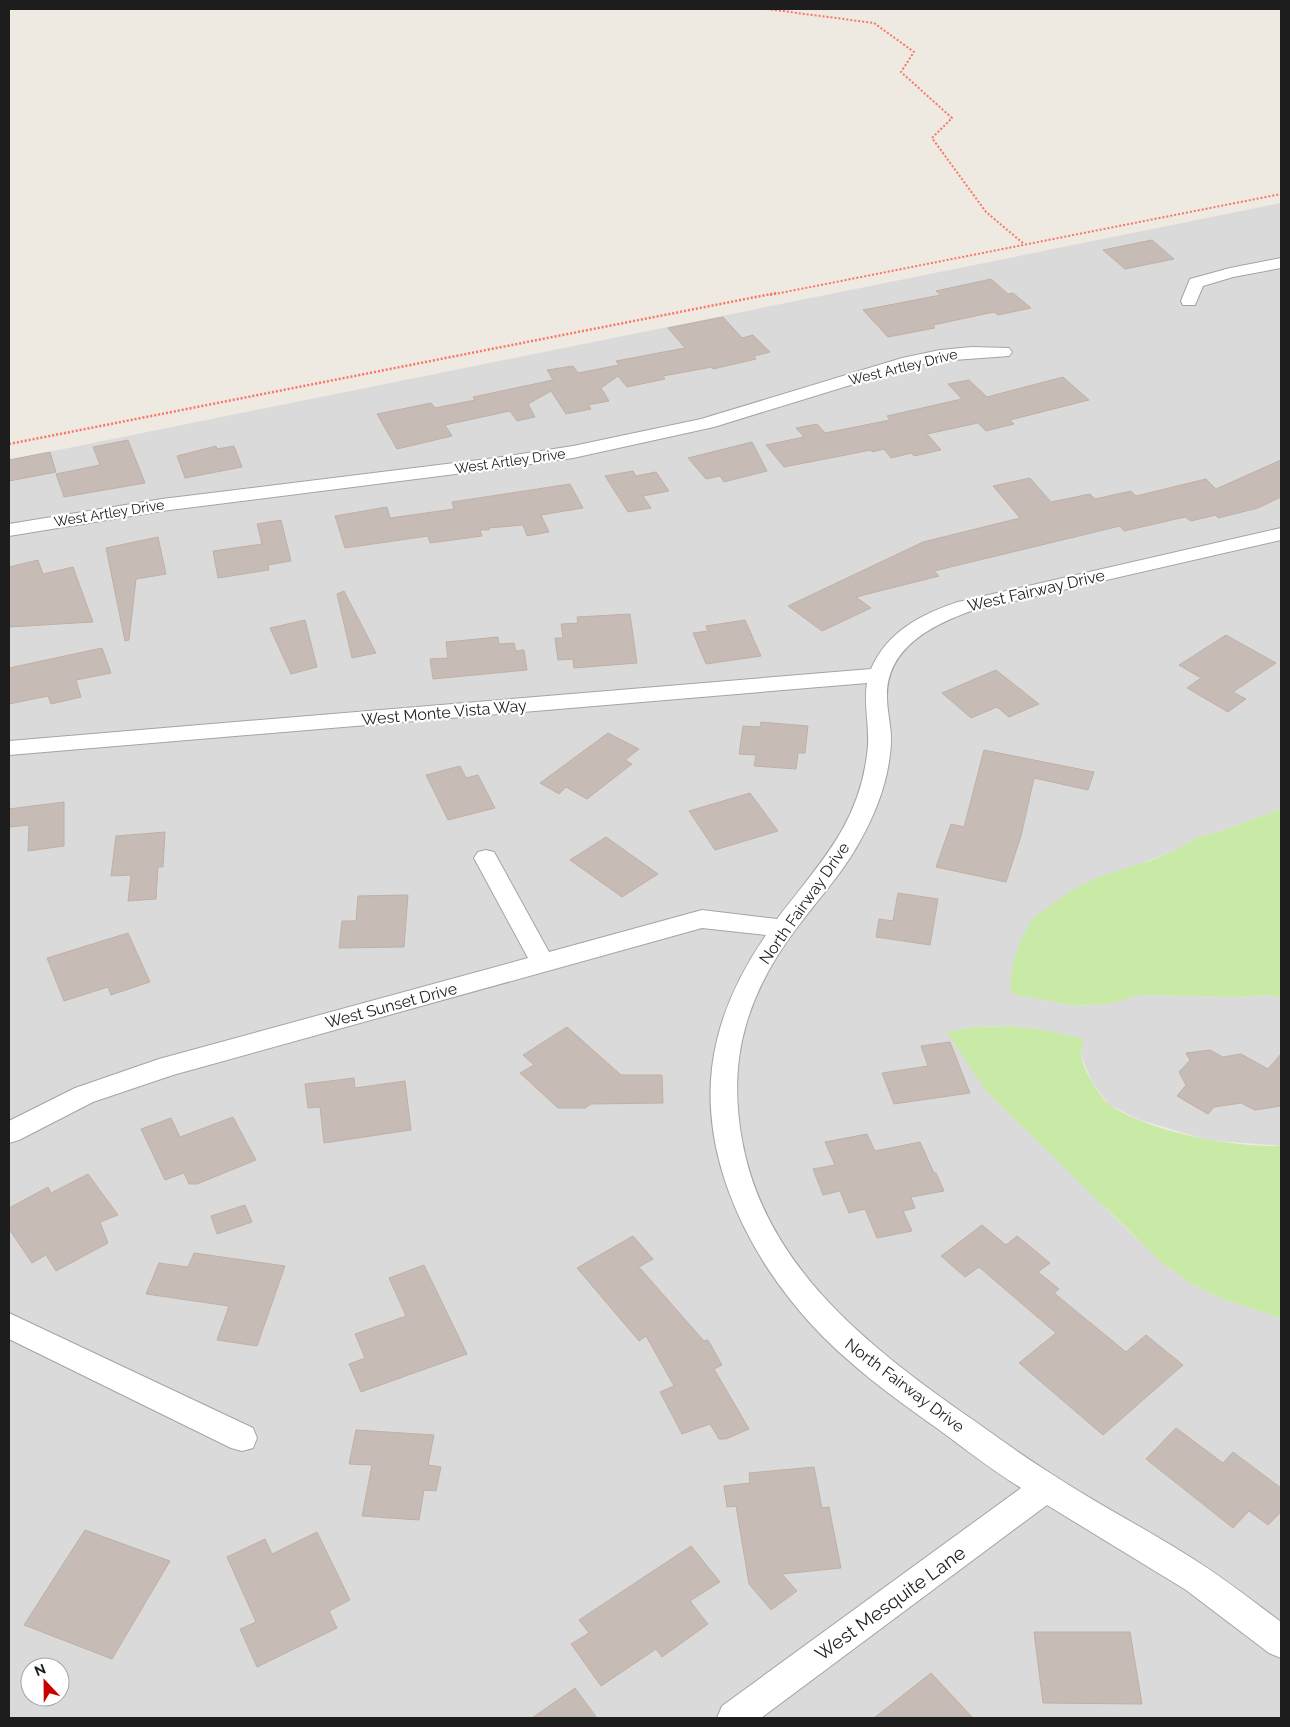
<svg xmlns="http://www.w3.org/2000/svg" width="1290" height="1727" font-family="Raleway,sans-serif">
<rect width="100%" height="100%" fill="#eeeae2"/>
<path fill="#dbdada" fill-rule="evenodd" d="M1281 203V809L1222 831 1198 837 1176 850 1127 869 1012 994 1076 1006 1109 1004 1140 995 1234 997 1269 995 1281 998V1146L1208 1140 1140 1120 1109 1105 1092 1082 1081 1055 1083 1039 1044 1030 1010 1026 975 1027 948 1032 954 1042 1109 1212 1161 1262 1191 1284 1225 1300 1281 1318V1718H9V460ZM30 1667H60V1697H30Z"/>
<g fill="#c8eaa6">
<path d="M1281 809V998L1269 995 1234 997 1140 995 1109 1004 1076 1006 1012 994 1010 983 1014 960 1022 938 1033 918 1054 903 1074 889 1099 877 1152 860 1176 850 1198 837 1222 831Z"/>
<path d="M1010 1026 1044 1030 1084 1039C1083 1044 1081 1049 1081 1054 1081 1066 1101 1100 1111 1106 1154 1133 1231 1147 1281 1146V1318L1225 1300 1191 1284 1161 1262 986 1091 947 1032 975 1027Z"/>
</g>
<g fill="#c6bcb5" stroke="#c0b0a4">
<path d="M1152 240 1174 259 1125 269 1103 250Z"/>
<path d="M991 279 1008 294 1013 293 1031 308 998 315 994 312 933 325 935 328 888 337 863 310 941 295 936 291Z"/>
<path d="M723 317 742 338 753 335 770 352 754 356 756 359 713 369 712 367 663 376 665 379 627 387 618 376 601 388 609 401 588 405 591 409 566 414 551 391 528 404 535 417 517 421 510 411 445 425 452 436 397 449 377 414 431 403 435 408 475 400 473 397 553 380 547 370 573 366 578 373 619 365 616 361 685 348 668 328Z"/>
<path d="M1063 377 1089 400 1010 420 1014 424 986 431 978 423 927 434 941 450 914 456 912 453 891 458 884 449 872 452 871 450 784 467 766 445 804 437 796 428 817 424 825 433 890 420 887 416 962 399 948 384 969 380 987 397Z"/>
<path d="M128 440 145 483 64 497 56 474 100 465 93 447Z"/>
<path d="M752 442 767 471 724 482 720 476 706 479 688 458Z"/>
<path d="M216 446 217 449 234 446 242 467 185 478 177 456Z"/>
<path d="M50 452 56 472 9 481V460Z"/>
<path d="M1281 460V497L1258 508 1218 518 1216 515 1191 521 1185 517 1124 531 1120 526 934 571 939 576 856 597 871 608 822 631 788 606 923 542 1020 518 993 486 1030 478 1051 502 1090 494 1095 499 1131 491 1136 496 1206 479 1216 489Z"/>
<path d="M633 471 636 476 656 472 669 491 643 496 651 508 628 512 605 476Z"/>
<path d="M570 484 583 508 541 515 549 532 527 536 523 525 489 528V530H480L482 536 430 543 428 536 345 548 335 516 387 507 390 518 454 509 452 502Z"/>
<path d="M281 520 291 561 268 565 269 570 218 578 213 551 262 544 257 524Z"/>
<path d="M158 537 166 574 136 579 129 640 125 641 106 548Z"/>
<path d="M38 560 43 574 73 567 93 622 9 627V567Z"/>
<path d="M344 591 376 653 352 658 337 594Z"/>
<path d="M630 614 637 663 574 668 573 659 558 660 555 638H563L561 624 578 623 577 617Z"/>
<path d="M305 620 317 667 291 674 270 628Z"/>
<path d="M745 620 761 656 706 664 693 633 708 631 706 626Z"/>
<path d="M1226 635 1276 663 1233 692 1246 699 1228 712 1187 688 1201 678 1179 665Z"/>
<path d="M498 637 499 644 514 643 516 651 524 650 527 670 433 679 430 659 448 658 446 642Z"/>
<path d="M102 648 111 673 76 680 81 697 51 704 48 696 9 704V668Z"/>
<path d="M996 670 1039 704 1009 717 997 707 971 718 942 693Z"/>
<path d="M761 722 808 726 805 753H798L796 769 754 766 756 755 739 754 743 726 760 727Z"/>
<path d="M608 733 639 749 625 760 632 764 587 799 566 787 559 794 540 783Z"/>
<path d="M984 750 1094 772 1088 790 1034 778 1021 836 1006 882 936 867 951 824 964 827Z"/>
<path d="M460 766 466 778 478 775 495 808 448 820 426 775Z"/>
<path d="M750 793 778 831 715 850 689 811Z"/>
<path d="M64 802V846L28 851 29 825 9 827V809Z"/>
<path d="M165 832 163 867H158L156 899 128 901 131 875 111 876 116 836Z"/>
<path d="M606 837 658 874 622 897 570 860Z"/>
<path d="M898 893 938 899 930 945 876 937 879 919 893 921Z"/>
<path d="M408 895 404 947 339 948 342 921H356L358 896Z"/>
<path d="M128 933 150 982 111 995 108 987 64 1001 47 958Z"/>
<path d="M567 1027 621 1075H662L663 1103 591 1104 585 1108H558L520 1073 534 1065 523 1055Z"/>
<path d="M950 1042 970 1093 894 1104 882 1073 928 1066 921 1046Z"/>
<path d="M1210 1050 1223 1057 1241 1054 1268 1069 1281 1054V1106L1255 1110 1241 1103 1214 1107 1208 1114 1177 1096 1186 1085 1179 1072 1190 1060 1186 1053Z"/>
<path d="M354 1078 355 1088 405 1081 411 1130 324 1143 320 1107 308 1108 305 1084Z"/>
<path d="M233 1117 256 1160 197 1184H189L184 1173 165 1180 141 1129 171 1118 180 1137Z"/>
<path d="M867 1134 875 1151 920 1142 934 1173H936L944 1191 911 1197 915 1208 903 1211 912 1231 877 1238 865 1209 849 1213 840 1191 823 1195 813 1169 835 1165 825 1142Z"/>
<path d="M88 1174 118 1215 100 1222 108 1243 56 1271 46 1255 32 1263 9 1229V1208L48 1187 51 1193Z"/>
<path d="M245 1205 252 1222 217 1234 211 1216Z"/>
<path d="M982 1225 1006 1245 1017 1236 1050 1263 1038 1272 1059 1289 1054 1293 1126 1352 1146 1335 1183 1365 1103 1435 1019 1363 1056 1333 979 1267 965 1277 941 1256Z"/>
<path d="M633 1236 653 1259 639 1267 704 1341 708 1340 722 1365 714 1369 749 1429 726 1439H719L710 1424 682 1434 660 1392 674 1386 646 1336 639 1341 577 1268Z"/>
<path d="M194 1253 285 1266 257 1346 217 1340 229 1306 146 1294 159 1263 188 1267Z"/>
<path d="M424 1265 467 1354 361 1392 349 1364 365 1358 355 1334 406 1316 389 1278Z"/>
<path d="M1176 1428 1223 1463 1233 1452 1281 1488V1512L1268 1525 1249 1511 1233 1528 1146 1459Z"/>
<path d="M356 1430 434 1435 428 1465 441 1467 436 1491 424 1490 419 1520 362 1516 372 1465 349 1464Z"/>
<path d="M814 1467 822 1508 829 1507 841 1568 782 1574 797 1591 771 1610 749 1584 736 1506 727 1507 724 1486 750 1483 749 1473Z"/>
<path d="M85 1530 170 1561 112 1659 24 1625Z"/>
<path d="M317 1532 350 1600 329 1611 337 1628 257 1667 240 1629 256 1622 227 1557 265 1539 272 1554Z"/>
<path d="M691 1546 720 1582 690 1601 708 1624 662 1657 656 1649 601 1686 571 1644 589 1633 579 1620Z"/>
<path d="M1034 1632H1130L1142 1704 1043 1703Z"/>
<path d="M931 1673 973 1718H874Z"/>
<path d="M575 1688 597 1718H532Z"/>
</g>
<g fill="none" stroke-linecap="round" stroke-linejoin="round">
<g stroke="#a4a4a4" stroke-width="2">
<g id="minor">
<path d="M1281 258V268L1233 277 1203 286 1195 305H1183L1181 301 1190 279 1230 268Z"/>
<path d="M972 347 1009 348 1012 352 1009 356 940 361 909 367 714 427 573 458 495 469 162 511 9 536V524L162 499 495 458 573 446 701 419 902 358 940 350Z"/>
<path d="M1281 528V540L971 611C932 625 886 648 887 697 887 713 892 728 891 744 889 778 877 811 860 841 843 873 818 899 796 929 774 958 756 990 746 1025 735 1062 735 1102 742 1140 764 1264 865 1344 963 1413 991 1432 1018 1453 1047 1471 1092 1501 1141 1526 1187 1555 1220 1575 1250 1599 1281 1622V1658L1269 1653 1186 1590 1047 1505 761 1718H717L722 1706 1021 1488C992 1470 965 1449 938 1429 893 1397 847 1364 810 1323 743 1249 692 1142 717 1040 726 1002 744 967 766 935L702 928 173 1075 93 1102 19 1140 9 1143V1121L75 1088 159 1059 528 958 474 858 478 852 486 850 494 852 549 952 702 910 777 919C818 865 858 826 867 755 871 730 863 706 867 683L9 755V741L871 669C887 632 921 614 958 602Z"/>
<path d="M9 1313 253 1428 257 1438 253 1448 242 1451 231 1448 9 1339Z"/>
</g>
</g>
<g stroke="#fc7465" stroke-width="2" stroke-dasharray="2 2" stroke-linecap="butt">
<path d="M767 9 874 23 914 52 901 72 952 118 932 138 986 212 1024 244"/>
<path d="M770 295 1281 194"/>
</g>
<path stroke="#fc7465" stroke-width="2.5" stroke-dasharray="2 2" stroke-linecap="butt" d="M9 444 776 293"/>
<use href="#minor" fill="#fff" fill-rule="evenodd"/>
</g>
<g text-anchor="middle" stroke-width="4.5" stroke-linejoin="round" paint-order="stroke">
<g font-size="14" fill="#1d1d1d" stroke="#fff">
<text transform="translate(903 367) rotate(-14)" y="5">West Artley Drive</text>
<text transform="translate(510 461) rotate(-8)" y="5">West Artley Drive</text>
<text transform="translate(109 513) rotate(-9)" y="5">West Artley Drive</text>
</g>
<g font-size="16" fill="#1d1d1d" stroke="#fff">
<text transform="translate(1036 590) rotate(-13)" y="6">West Fairway Drive</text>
<text transform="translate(444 712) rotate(-5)" y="6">West Monte Vista Way</text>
<text transform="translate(804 903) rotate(-55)" y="6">North Fairway Drive</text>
<text transform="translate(391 1005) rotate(-15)" y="6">West Sunset Drive</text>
<text transform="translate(905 1385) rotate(37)" y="6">North Fairway Drive</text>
</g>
<g font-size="19" fill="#1d1d1d" stroke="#fff">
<text transform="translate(890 1603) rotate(-36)" y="7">West Mesquite Lane</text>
</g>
</g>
<rect width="1290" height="1727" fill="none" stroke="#1d1d1d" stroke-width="20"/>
<g transform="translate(45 1682) rotate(338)"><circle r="24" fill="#ffffff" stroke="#a5a5a5"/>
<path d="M0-4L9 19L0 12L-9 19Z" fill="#c90001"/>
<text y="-8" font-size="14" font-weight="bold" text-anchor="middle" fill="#1d1d1d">N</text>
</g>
</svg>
